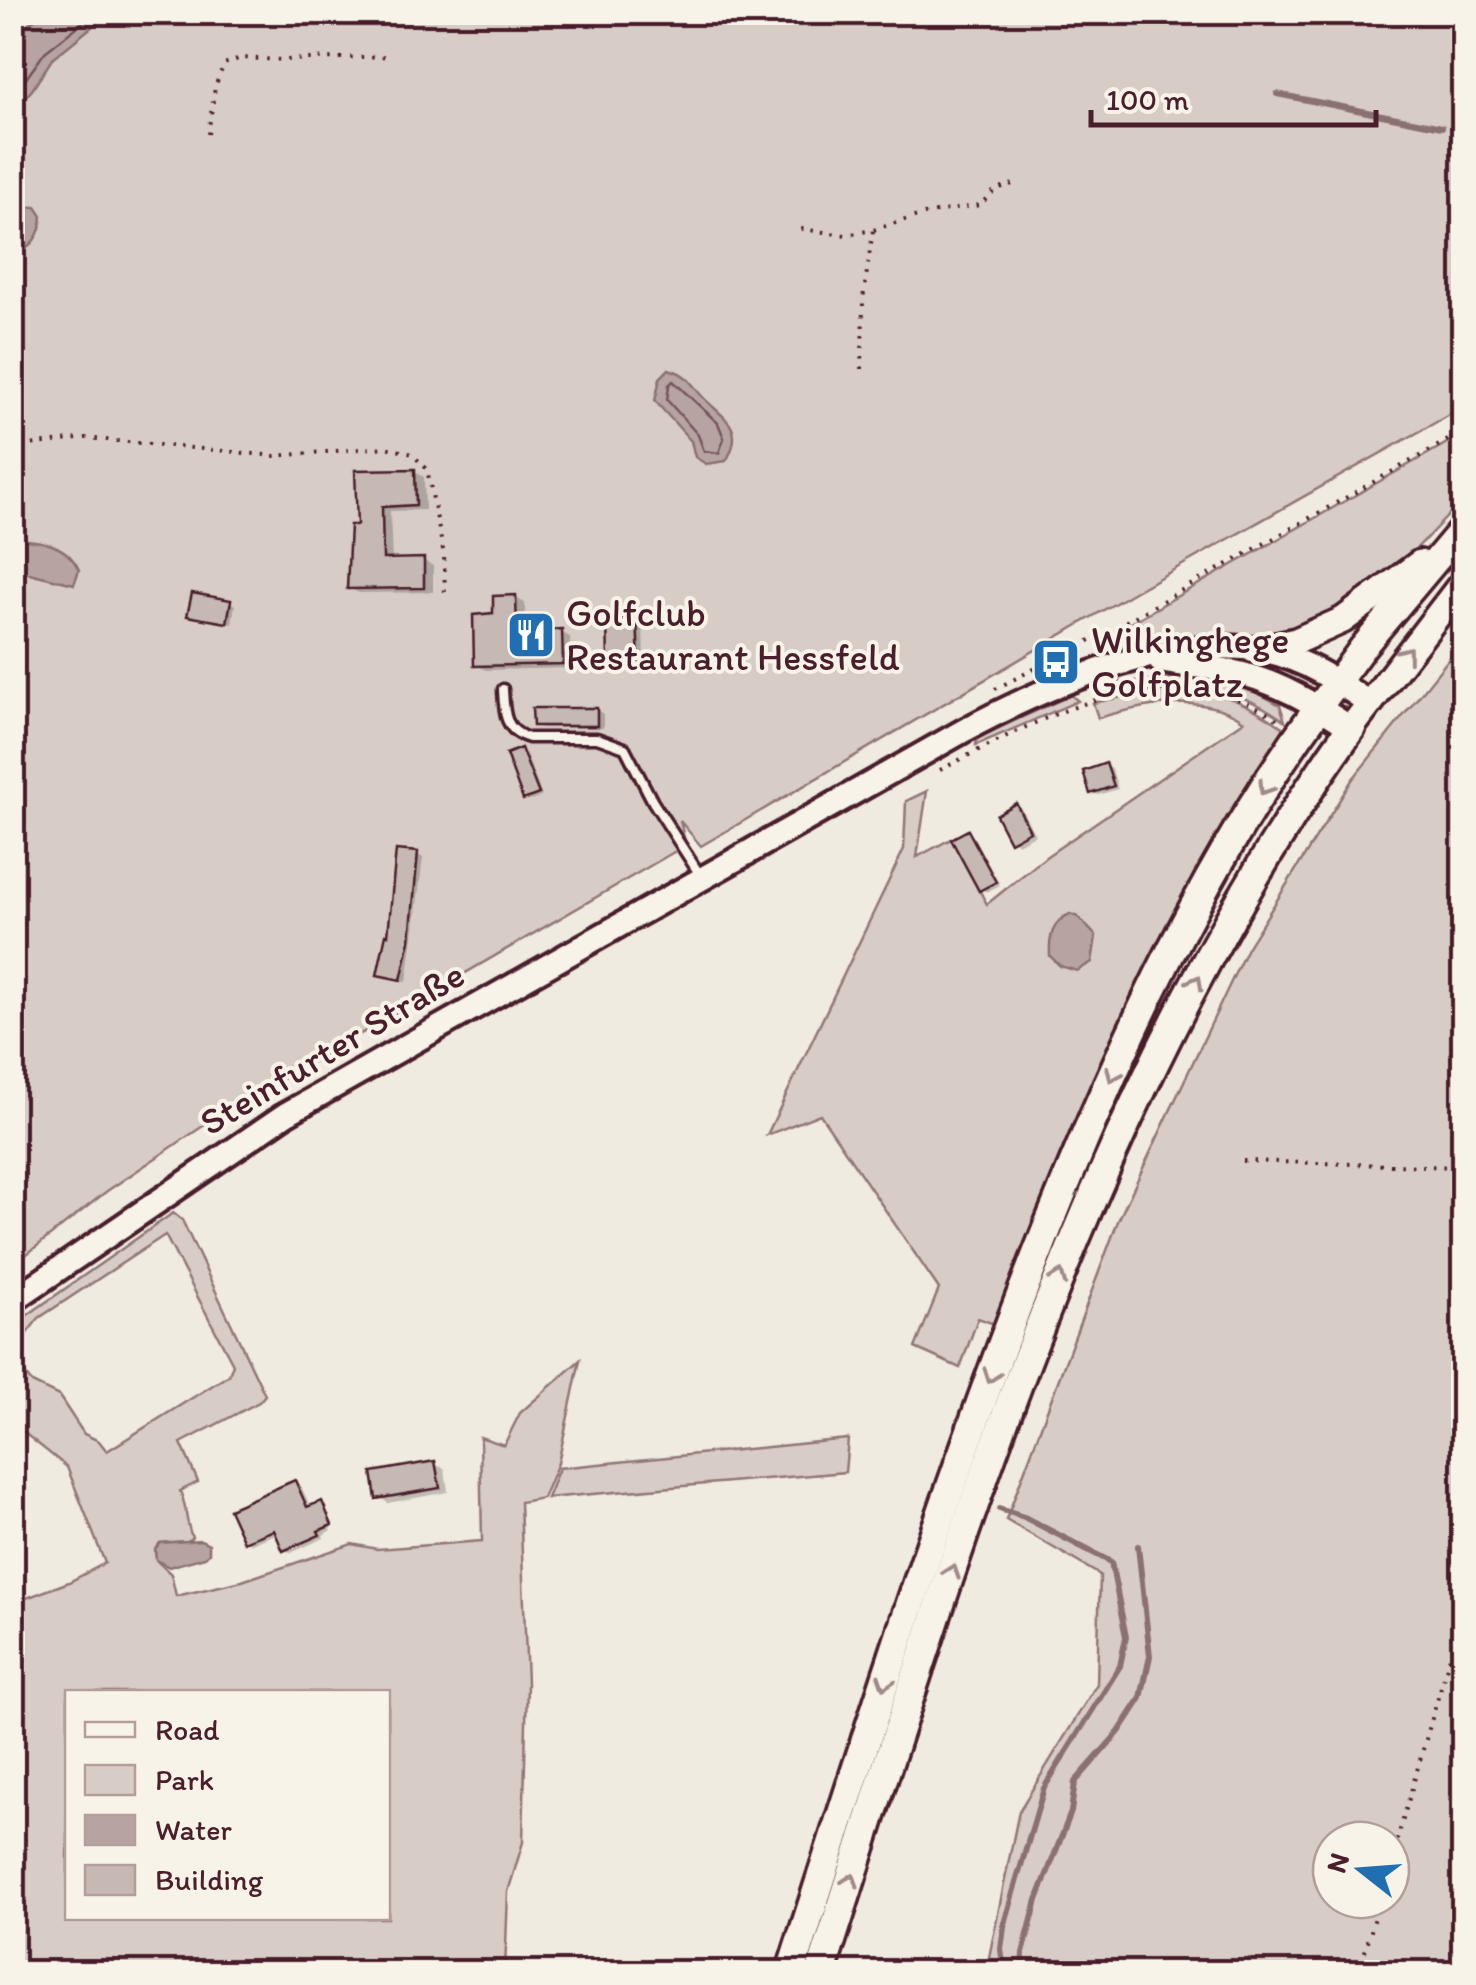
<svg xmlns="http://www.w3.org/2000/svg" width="1476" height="1985" font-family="Itim,sans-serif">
<rect width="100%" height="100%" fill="#f0ebe0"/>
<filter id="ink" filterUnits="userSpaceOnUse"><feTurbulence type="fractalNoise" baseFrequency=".01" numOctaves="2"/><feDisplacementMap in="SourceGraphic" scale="20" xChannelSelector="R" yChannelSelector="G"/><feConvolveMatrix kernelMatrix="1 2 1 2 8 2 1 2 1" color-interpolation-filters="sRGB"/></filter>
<g filter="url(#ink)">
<g fill="#d8cdc6" stroke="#917678" stroke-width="2.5" fill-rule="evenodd">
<path d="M13 13H1463V407L1136 591 701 846 680 821 686 845 209 1122 107 1191 13 1265Z"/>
<path d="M1463 434V500L1384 582 1301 630 1240 641 1106 647 1102 639Z"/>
<path d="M1463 641V1972H986L1019 1811 1097 1684 1100 1575 1006 1520 1118 1221 1247 948 1352 780ZM1331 1840H1391V1900H1331Z"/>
<path d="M1187 677 1242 685 1280 705 1285 721C1226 679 1178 682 1110 692L1112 685 1121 682Z"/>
<path d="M1151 691C1213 689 1233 693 1284 728L997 1325 978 1318 960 1368 915 1348 939 1289 820 1114 767 1135 904 849 906 801 927 791 917 857 951 839 987 904 1047 856 1244 721C1205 692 1142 705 1098 718L1093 703Z"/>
<path d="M1071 695 1078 701 976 745 977 738Z"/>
<path d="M173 1213 182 1220 265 1395 259 1402 181 1443 198 1482 180 1491C187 1506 185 1521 192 1537L188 1541 160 1543 155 1553 158 1562 171 1574 176 1596 242 1581 352 1544 377 1549 482 1541 480 1437 504 1445 520 1413 580 1360 558 1463 543 1498 520 1502 527 1683 523 1842 508 1892 505 1972H13V1603L69 1582 105 1563 67 1467 13 1424 12 1326ZM165 1235 233 1364 229 1375 107 1451 99 1441 84 1434 59 1396 32 1383 18 1365 14 1357 16 1347 39 1318ZM68 1692H388V1918H68Z"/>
<path d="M848 1439 845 1472 547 1498 559 1468Z"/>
</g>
<g fill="#b7a4a2" stroke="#8b6f72" stroke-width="2.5">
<path d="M43 13H109L52 59 32 90 13 111V35Z"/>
<path d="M19 207H36L42 216C41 237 31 247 13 256V214Z"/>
<path d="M669 369C686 374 690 381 700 394 720 417 748 425 726 461L706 464 695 457 691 441 655 401 660 378Z"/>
<path d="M13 539C39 540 67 543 79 570L74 584 29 573H13Z"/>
<path d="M1070 914 1078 917 1096 936 1092 962 1077 971 1060 966 1050 956C1049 938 1052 921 1070 914Z"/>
<path d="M201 1540 209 1544V1553L205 1557 169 1567 156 1560 155 1549 160 1543Z"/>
</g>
<g fill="#0003">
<path d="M414 471 424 477 425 510 390 511 392 561 423 560 433 566V592L359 593 349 588 359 527Z"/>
<path d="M516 598 525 603 526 633 561 632 570 637 571 668 486 670 476 665 496 616Z"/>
<path d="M230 602 235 605 232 624 195 617Z"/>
<path d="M637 621 643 624 644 663 616 664 610 661Z"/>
<path d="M597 710 603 714V728H541L535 725Z"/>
<path d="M521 751 526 754 542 796 530 801 525 798Z"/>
<path d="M1106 766 1112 769 1118 789 1098 795 1092 792Z"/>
<path d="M1016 806 1022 810 1035 835 1018 844 1012 840Z"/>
<path d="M968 833 973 836 1000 885 987 892 981 889Z"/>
<path d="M417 854 423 858 407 982 380 974Z"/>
<path d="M435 1464 445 1469 448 1492 388 1503 379 1497Z"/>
<path d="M295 1483 301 1486 311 1508 321 1504 324 1505H321L332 1530 323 1535 324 1538 291 1553 285 1550 278 1533 252 1544 246 1541Z"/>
</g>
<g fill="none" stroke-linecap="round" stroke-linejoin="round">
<g stroke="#76545b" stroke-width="2.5">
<path d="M12 98 45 52 96 12"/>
<path d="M673 381 718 423 724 438 719 453 704 451 698 435 667 400 669 385Z"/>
</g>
<g stroke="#8b6f72" stroke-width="6">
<path d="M1277 94 1442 127"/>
<path d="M999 1509 1024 1517 1111 1562 1126 1637 1120 1666 1044 1788 1005 1920 1001 1949 1004 1972"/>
<path d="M1022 1972 1023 1953 1037 1900 1071 1812 1075 1782 1119 1732 1141 1698 1150 1656 1138 1546"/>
</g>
</g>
<g fill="#c6b8b3" stroke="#4a1f2b" stroke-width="2.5">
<path d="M415 469 416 505 382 507 383 559 424 558V588L347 589 350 525H357L355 470Z"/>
<path d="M192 593 231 600 227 623 187 616Z"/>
<path d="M516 595 517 631 562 629 563 664 474 666 473 615 493 613V596Z"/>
<path d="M637 618 639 661 608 662 607 619Z"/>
<path d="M532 708H597V726H533Z"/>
<path d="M521 748 539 794 523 800 506 754Z"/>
<path d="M1106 763 1114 786 1090 794 1083 771Z"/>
<path d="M1016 803 1030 831 1010 842 996 815Z"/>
<path d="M968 830 996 882 979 891 951 839Z"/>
<path d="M396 850 418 852 410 940 401 980 377 975 386 934 388 935Z"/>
<path d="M435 1461 440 1488 376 1499 372 1472Z"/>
<path d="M295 1480 307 1507 322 1501 332 1525 318 1531 320 1535 283 1551 274 1530 244 1542 229 1509Z"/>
</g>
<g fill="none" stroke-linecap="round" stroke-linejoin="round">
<g stroke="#4a1f2b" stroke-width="15">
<path id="service" d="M503 689C504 712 504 731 529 738H597L625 748 653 802 700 875"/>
</g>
<g stroke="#4a1f2b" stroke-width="30">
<g id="secondary">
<path d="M1160 661C1183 666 1207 666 1230 671 1275 680 1313 703 1351 728"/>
<path d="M12 1301 286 1114 963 731C1048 685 1167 633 1265 651 1304 659 1337 681 1369 703"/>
</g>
</g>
<g stroke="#4a1f2b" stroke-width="32">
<g id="primary">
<path d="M1254 650 1296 641 1343 620 1420 563"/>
<path d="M1319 707 1363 647 1464 527"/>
<path d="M1351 728 1464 581"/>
</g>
</g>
<g stroke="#4a1f2b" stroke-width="35">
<g id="trunk">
<path d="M791 1972C871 1723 950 1472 1047 1229 1120 1047 1203 866 1319 707"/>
<path d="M821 1972C959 1544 1087 1100 1351 728"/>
</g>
</g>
<g stroke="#4a1f2b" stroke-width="4" stroke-dasharray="2.5 8" stroke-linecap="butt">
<path d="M208 134 215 87 224 64 241 58 285 60 389 56"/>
<path d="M801 229 846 235 873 230 924 214 980 205 993 192 1008 184 1018 186"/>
<path d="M862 369 863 299 873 230"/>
<path d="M12 447 86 438 275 456 386 447 412 454 427 469 444 555 445 599"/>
<path d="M995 689 1116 627 1464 431"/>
<path d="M940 770C1043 717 1170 644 1281 722"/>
<path d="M1243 1161 1464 1167"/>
<path d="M1391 1861 1464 1607"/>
<path d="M1359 1972 1380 1900"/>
</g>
<use href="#service" stroke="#f7f3e8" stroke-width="8"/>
<use href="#secondary" stroke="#f7f3e8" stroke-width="22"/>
<use href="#primary" stroke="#f7f3e8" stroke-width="25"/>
<use href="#trunk" stroke="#f7f3e8" stroke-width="28"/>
</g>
<defs><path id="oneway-chevron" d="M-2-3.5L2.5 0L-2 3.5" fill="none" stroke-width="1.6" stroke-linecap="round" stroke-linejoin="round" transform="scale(2.5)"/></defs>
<g stroke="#a0898a">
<use href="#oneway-chevron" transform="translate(1406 653) rotate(-52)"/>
<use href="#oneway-chevron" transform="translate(1265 788) rotate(123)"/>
<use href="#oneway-chevron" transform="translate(1196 982) rotate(-62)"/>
<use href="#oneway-chevron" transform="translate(1113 1075) rotate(114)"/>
<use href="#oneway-chevron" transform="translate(1059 1277) rotate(-69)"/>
<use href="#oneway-chevron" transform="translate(991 1376) rotate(110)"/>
<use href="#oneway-chevron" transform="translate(952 1571) rotate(-71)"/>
<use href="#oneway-chevron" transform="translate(885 1683) rotate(108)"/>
<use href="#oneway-chevron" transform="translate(851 1880) rotate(-72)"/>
</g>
</g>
<defs>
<g id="restaurant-square" transform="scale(2.5)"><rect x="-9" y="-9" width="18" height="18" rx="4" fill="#1f6fb2" stroke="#f7f3e8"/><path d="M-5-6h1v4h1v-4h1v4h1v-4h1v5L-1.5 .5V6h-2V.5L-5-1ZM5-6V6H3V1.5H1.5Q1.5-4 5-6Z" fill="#fff"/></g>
<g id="bus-square" transform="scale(2.5)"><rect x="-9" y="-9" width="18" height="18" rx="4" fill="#1f6fb2" stroke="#f7f3e8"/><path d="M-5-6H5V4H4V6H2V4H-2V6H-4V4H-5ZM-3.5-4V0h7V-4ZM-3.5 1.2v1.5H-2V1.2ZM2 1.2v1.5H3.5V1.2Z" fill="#fff"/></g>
</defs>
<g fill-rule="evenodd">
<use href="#restaurant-square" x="531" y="635"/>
<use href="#bus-square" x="1056" y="662"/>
</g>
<g text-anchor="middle" stroke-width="8" stroke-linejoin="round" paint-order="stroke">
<g font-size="38" fill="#4a1f2b" stroke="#f7f3e8" text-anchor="start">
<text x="566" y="626">Golfclub<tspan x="566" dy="44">Restaurant Hessfeld</tspan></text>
<text x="1091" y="653">Wilkinghege<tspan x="1091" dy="44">Golfplatz</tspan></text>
</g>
<g font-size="38" fill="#4a1f2b" stroke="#f7f3e8">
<text transform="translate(332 1048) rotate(-31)" y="13">Steinfurter Straße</text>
</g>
</g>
<rect width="1476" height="1985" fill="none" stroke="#f7f3e8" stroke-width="50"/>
<rect x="25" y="25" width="1426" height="1935" fill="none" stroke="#4a1f2b" stroke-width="4" filter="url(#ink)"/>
<rect x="65" y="1690" width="325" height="230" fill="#f7f3e8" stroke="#b29e9c" stroke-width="2.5"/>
<rect x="85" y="1722" width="50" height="15" fill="#f7f3e8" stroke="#b29e9c" stroke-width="2.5"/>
<text x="155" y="1740" font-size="30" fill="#4a1f2b">Road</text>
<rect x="85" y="1765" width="50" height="30" fill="#d8cdc6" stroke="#b29e9c" stroke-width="2.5"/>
<text x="155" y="1790" font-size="30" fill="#4a1f2b">Park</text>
<rect x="85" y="1815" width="50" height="30" fill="#b7a4a2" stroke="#b29e9c" stroke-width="2.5"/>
<text x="155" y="1840" font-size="30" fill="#4a1f2b">Water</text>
<rect x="85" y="1865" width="50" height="30" fill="#c6b8b3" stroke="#b29e9c" stroke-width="2.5"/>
<text x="155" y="1890" font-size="30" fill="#4a1f2b">Building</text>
<g transform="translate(1361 1870) rotate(287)"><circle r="48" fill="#f7f3e8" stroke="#b29e9c" stroke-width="2.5"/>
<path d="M0-8L18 38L0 25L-18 38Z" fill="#1f6fb2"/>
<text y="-15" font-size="28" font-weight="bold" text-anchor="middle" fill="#4a1f2b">N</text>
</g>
<path d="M1091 110v15h285v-15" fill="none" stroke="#4a1f2b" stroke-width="5"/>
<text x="1106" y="110" font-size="30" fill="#4a1f2b" stroke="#f7f3e8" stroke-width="8" paint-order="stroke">100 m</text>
</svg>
